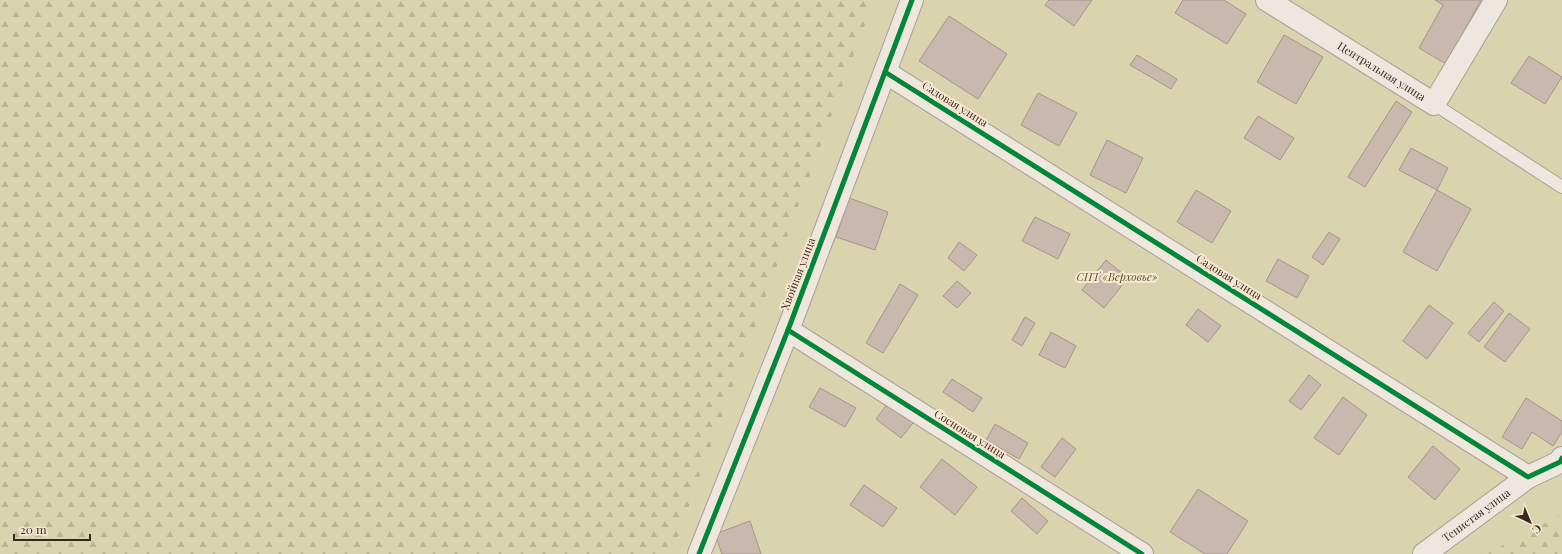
<svg xmlns="http://www.w3.org/2000/svg" width="1562" height="554" font-family="'Playfair Display',serif">
<defs>
<pattern id="forest-firs" width="22" height="20" patternUnits="userSpaceOnUse"><rect width="22" height="20" fill="#d9d3ae"/><path d="M5 1l3.5 6h-7zM16 11l3.5 6h-7z" fill="#bbb595"/></pattern>
</defs>
<rect width="100%" height="100%" fill="#e6dbcc"/>
<g fill="url(#forest-firs)">
<path d="M0 0H874L672 554H0Z"/>
<path d="M1562 514V554H1486Z"/>
</g>
<path fill="#d9d3ae" d="M874 0H1562V514L1486 554H672Z"/>
<g fill="#c9b8ad" stroke="#a6968b">
<path d="M1049 0H1092L1074 26 1045 5Z"/>
<path d="M1183 0H1224L1246 14 1227 44 1175 13Z"/>
<path d="M1435 0H1481L1446 64 1419 48 1443 5Z"/>
<path d="M949 16 1007 54 978 99 919 61Z"/>
<path d="M1284 35 1323 57 1296 104 1257 82Z"/>
<path d="M1137 55 1177 79 1171 89 1130 65Z"/>
<path d="M1529 56 1562 77 1545 104 1511 83Z"/>
<path d="M1038 93 1077 113 1059 146 1021 125Z"/>
<path d="M1396 101 1412 112 1365 187 1348 177Z"/>
<path d="M1258 116 1294 138 1280 160 1244 138Z"/>
<path d="M1107 140 1143 158 1126 193 1090 175Z"/>
<path d="M1411 148 1448 168 1437 190 1399 170Z"/>
<path d="M1196 190 1231 211 1212 243 1177 222Z"/>
<path d="M1437 190 1471 209 1437 271 1403 252Z"/>
<path d="M849 198 888 212 875 250 836 237Z"/>
<path d="M1035 217 1070 234 1058 259 1022 241Z"/>
<path d="M1329 232 1340 239 1323 265 1312 257Z"/>
<path d="M959 242 977 255 964 271 948 258Z"/>
<path d="M1278 259 1309 276 1297 298 1266 281Z"/>
<path d="M1106 260 1128 278 1104 308 1082 290Z"/>
<path d="M957 281 971 293 957 308 943 296Z"/>
<path d="M900 284 918 295 883 353 866 343Z"/>
<path d="M1494 302 1504 311 1479 342 1468 333Z"/>
<path d="M1429 305 1453 323 1427 359 1403 341Z"/>
<path d="M1198 309 1221 326 1208 342 1186 325Z"/>
<path d="M1509 313 1530 329 1505 362 1484 347Z"/>
<path d="M1025 317 1035 323 1022 346 1012 340Z"/>
<path d="M1051 332 1076 346 1065 368 1039 355Z"/>
<path d="M1309 375 1321 385 1301 410 1289 401Z"/>
<path d="M952 379 982 398 973 412 943 392Z"/>
<path d="M820 388 856 408 845 427 809 407Z"/>
<path d="M1343 397 1367 415 1339 455 1314 438Z"/>
<path d="M1526 398 1562 421V432L1553 446 1532 432 1522 449 1502 437Z"/>
<path d="M891 399 916 419 901 438 876 419Z"/>
<path d="M995 424 1028 443 1019 459 986 440Z"/>
<path d="M1062 438 1076 449 1055 477 1041 467Z"/>
<path d="M1433 446 1460 469 1435 500 1408 477Z"/>
<path d="M942 459 977 487 955 515 920 487Z"/>
<path d="M864 485 897 508 883 527 850 505Z"/>
<path d="M1198 489 1248 521 1227 554H1205L1170 532Z"/>
<path d="M1022 498 1048 521 1037 534 1011 511Z"/>
<path d="M750 521 761 554H722L715 534Z"/>
</g>
<g fill="none" stroke-linecap="round" stroke-linejoin="round">
<g stroke="#aba095" stroke-width="14">
<path id="service" d="M1434 104 1562 187"/>
</g>
<g stroke="#aba095" stroke-width="24">
<g id="minor">
<path id="s1" d="M1267 0 1434 104 1496 0"/>
<path d="M885 72 1528 477 1560 462 1562 458"/>
<path d="M788 330 1142 554"/>
<path d="M699 554 788 330 912 0"/>
<path id="s2" d="M1424 554 1528 477"/>
</g>
</g>
<use href="#service" stroke="#ede7df" stroke-width="12"/>
<use href="#minor" stroke="#ede7df" stroke-width="22"/>
<g stroke="#f7e7d2" stroke-width="8">
<g id="cycleway">
<path d="M885 72 1528 477 1560 462 1562 458"/>
<path d="M788 330 1142 554"/>
<path d="M699 554 788 330 912 0"/>
</g>
</g>
<use href="#cycleway" stroke="#00873e" stroke-width="5"/>
</g>
<g text-anchor="middle" stroke-width="4" stroke-linejoin="round" paint-order="stroke">
<g font-size="11" fill="#39271d" stroke="#f7e7d2">
<text dy="4" stroke="none"><textPath href="#s1" startOffset="135">Центральная улица</textPath></text>
<text transform="translate(955 104) rotate(32)" y="4">Садовая улица</text>
<text transform="translate(798 274) rotate(-69)" y="4">Хвойная улица</text>
<text transform="translate(1229 277) rotate(32)" y="4">Садовая улица</text>
<text transform="translate(970 434) rotate(32)" y="4">Сосновая улица</text>
<text dy="4" stroke="none"><textPath href="#s2" startOffset="65">Тенистая улица</textPath></text>
</g>
<g font-size="11" font-style="italic" fill="#505723" stroke="#f7e7d2">
<text x="1117" y="281">СНТ «Верховье»</text>
</g>
</g>
<g transform="translate(1530 522) rotate(136)" stroke="#f7e7d2" stroke-width="3" paint-order="stroke">
<path d="M0-3L7 15L0 10L-7 15Z" fill="#39271d"/>
<text y="-6" font-size="11" font-weight="bold" text-anchor="middle" fill="#39271d">С</text>
</g>
<path d="M14 534v6h76v-6" fill="none" stroke="#39271d" stroke-width="2"/>
<text x="20" y="534" font-size="12" fill="#39271d" stroke="#f7e7d2" stroke-width="3" paint-order="stroke">20 m</text>
</svg>
